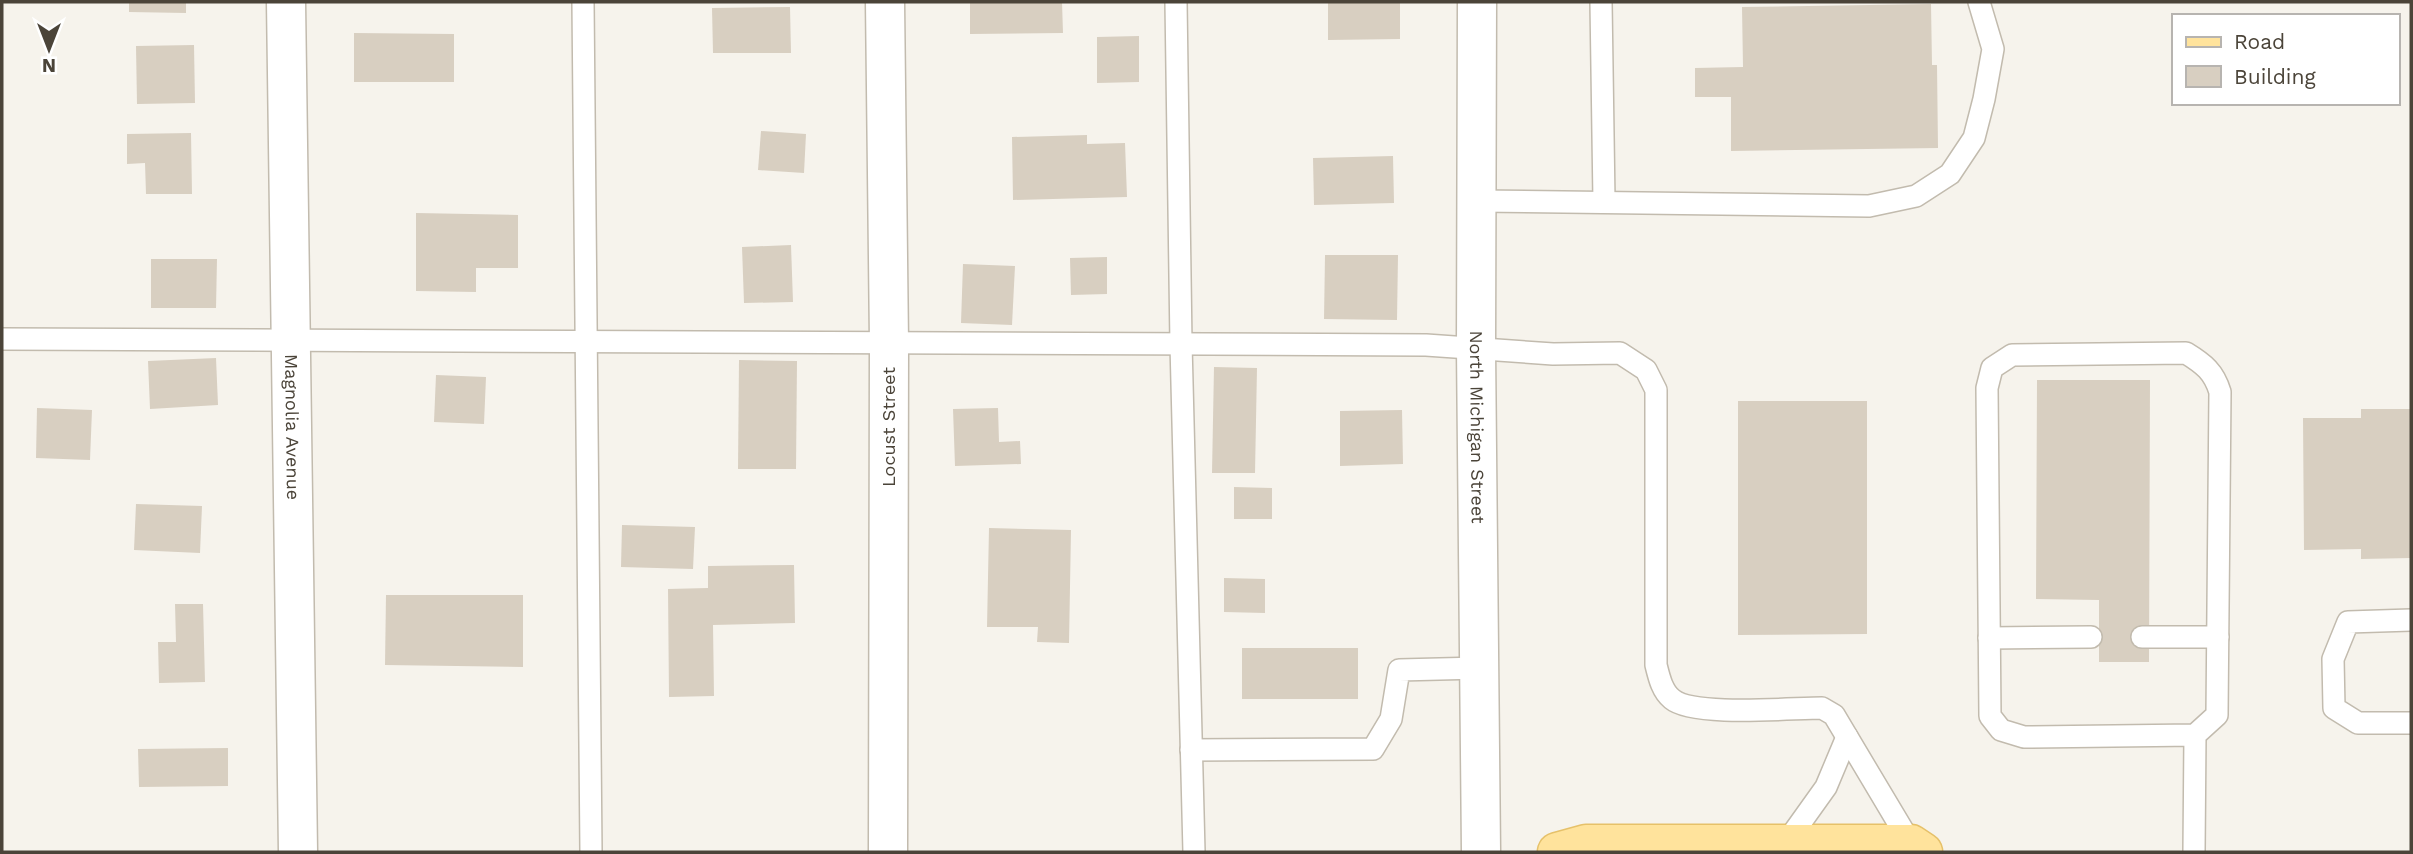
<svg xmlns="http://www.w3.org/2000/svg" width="2413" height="854" font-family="'Work Sans',sans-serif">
<rect width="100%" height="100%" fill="#f6f3ec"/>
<g fill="#d8cfc1">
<path d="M129 2H186V13L129 12Z"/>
<path d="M970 2H1062L1063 33 970 34Z"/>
<path d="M1328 2H1400V39L1328 40Z"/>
<path d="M1931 4 1932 65H1937L1938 148 1731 151V97H1695V68L1743 67 1742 7Z"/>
<path d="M790 7 791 53H713L712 8Z"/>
<path d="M354 33 454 34V82H354Z"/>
<path d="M1139 36V82L1097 83V37Z"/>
<path d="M194 45 195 103 137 104 136 46Z"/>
<path d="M761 131 806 134 804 173 758 170Z"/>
<path d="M191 133 192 194H146L145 163 127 164V134Z"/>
<path d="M1087 135V144L1125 143 1127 197 1013 200 1012 137Z"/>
<path d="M1393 156 1394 203 1314 205 1313 158Z"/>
<path d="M416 213 518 215V268H476V292L416 291Z"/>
<path d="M791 245 793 302 744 303 742 247Z"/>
<path d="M1325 255H1398L1397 320 1324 319Z"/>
<path d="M1107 257V294L1071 295 1070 258Z"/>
<path d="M151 259H217L216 308H151Z"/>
<path d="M963 264 1015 266 1012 325 961 323Z"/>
<path d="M216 358 218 405 150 409 148 361Z"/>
<path d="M739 360 797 361 796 469H738Z"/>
<path d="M1214 367 1257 368 1255 473H1212Z"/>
<path d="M436 375 486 377 484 424 434 422Z"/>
<path d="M2037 380H2150L2149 662H2099V600L2036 599Z"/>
<path d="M1738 401H1867V634L1738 635Z"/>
<path d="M37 408 92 410 90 460 36 458Z"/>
<path d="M998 408 999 442 1020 441 1021 464 955 466 953 409Z"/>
<path d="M2361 409H2411V558L2361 559V549L2304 550 2303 418H2361Z"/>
<path d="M1402 410 1403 464 1340 466V411Z"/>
<path d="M1234 487 1272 488V519H1234Z"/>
<path d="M136 504 202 506 200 553 134 550Z"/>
<path d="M622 525 695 527 693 569 621 567Z"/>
<path d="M989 528 1071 530 1069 643 1037 642 1038 627H987Z"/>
<path d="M794 565 795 623 713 625 714 696 669 697 668 589 708 588V566Z"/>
<path d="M1224 578 1265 579V613L1224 612Z"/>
<path d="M386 595H523V667L385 665Z"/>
<path d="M175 604H203L205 682 159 683 158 642H176Z"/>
<rect x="1242" y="648" width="116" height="51"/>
<path d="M228 748V786L139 787 138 749Z"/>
</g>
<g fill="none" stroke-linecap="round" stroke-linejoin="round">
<g stroke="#c2bbae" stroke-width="24">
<g id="service">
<path d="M583 2 591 852"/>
<path d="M1176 2 1181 344 1194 852"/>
<path d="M1601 2 1604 201"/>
<path d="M1478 201 1869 206 1916 196 1950 174 1974 138 1984 99 1993 49 1979 2"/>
<path d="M2 339 1426 345 1553 354 1620 353 1646 370 1656 390V665C1659 677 1662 691 1672 699 1693 717 1791 708 1822 708L1834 715 1911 844"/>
<path d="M2411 620 2348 622 2333 659 2334 708 2358 723H2411"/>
<path d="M2142 637H2218"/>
<path d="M1989 638 2091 637"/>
<path d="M1191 750 1373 749 1391 719 1399 670 1480 668"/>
<path d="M1786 843 1826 787 1847 737"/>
<path d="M2194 852 2195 735 2217 715 2220 392C2214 372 2204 364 2186 353L2012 355 1992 368 1987 388 1990 716 2001 730 2024 737 2195 735"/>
</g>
</g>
<g stroke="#c2bbae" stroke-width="41">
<g id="minor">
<path id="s1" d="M286 2 298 852"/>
<path d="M885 2 889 343 888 852"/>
</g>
</g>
<g stroke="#c2bbae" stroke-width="41">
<g id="tertiary">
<path id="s2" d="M1477 2 1476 349 1481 852"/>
</g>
</g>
<g stroke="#e6c16a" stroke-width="41">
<path id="primary" d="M1557 852 1586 844H1911L1923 852"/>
</g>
<use href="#service" stroke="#fff" stroke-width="21"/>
<use href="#minor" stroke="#fff" stroke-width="38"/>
<use href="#tertiary" stroke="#fff" stroke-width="38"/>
<use href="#primary" stroke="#ffe39c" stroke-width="38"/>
</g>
<g text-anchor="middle" stroke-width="5" stroke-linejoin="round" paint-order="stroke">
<g font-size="18" fill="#4b4439" stroke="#fff">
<text dy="6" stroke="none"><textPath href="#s1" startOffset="425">Magnolia Avenue</textPath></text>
<text transform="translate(889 427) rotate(-90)" y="6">Locust Street</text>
<text dy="6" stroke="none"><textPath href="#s2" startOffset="425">North Michigan Street</textPath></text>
</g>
</g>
<rect width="2413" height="854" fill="none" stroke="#4b4439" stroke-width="7"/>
<rect x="2172" y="14" width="228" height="91" fill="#ffffff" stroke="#b7b4b0" stroke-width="2"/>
<rect x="2186" y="37" width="35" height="10" fill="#ffe39c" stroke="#b7b4b0" stroke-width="2"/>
<text x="2234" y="49" font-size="21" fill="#4b4439">Road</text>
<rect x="2186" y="66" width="35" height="21" fill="#d8cfc1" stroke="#b7b4b0" stroke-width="2"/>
<text x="2234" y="84" font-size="21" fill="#4b4439">Building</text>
<g transform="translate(49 49) rotate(180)" stroke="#ffffff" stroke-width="5" paint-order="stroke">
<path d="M0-5L12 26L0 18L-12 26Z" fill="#4b4439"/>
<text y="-10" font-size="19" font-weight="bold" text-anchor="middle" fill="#4b4439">N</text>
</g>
</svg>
